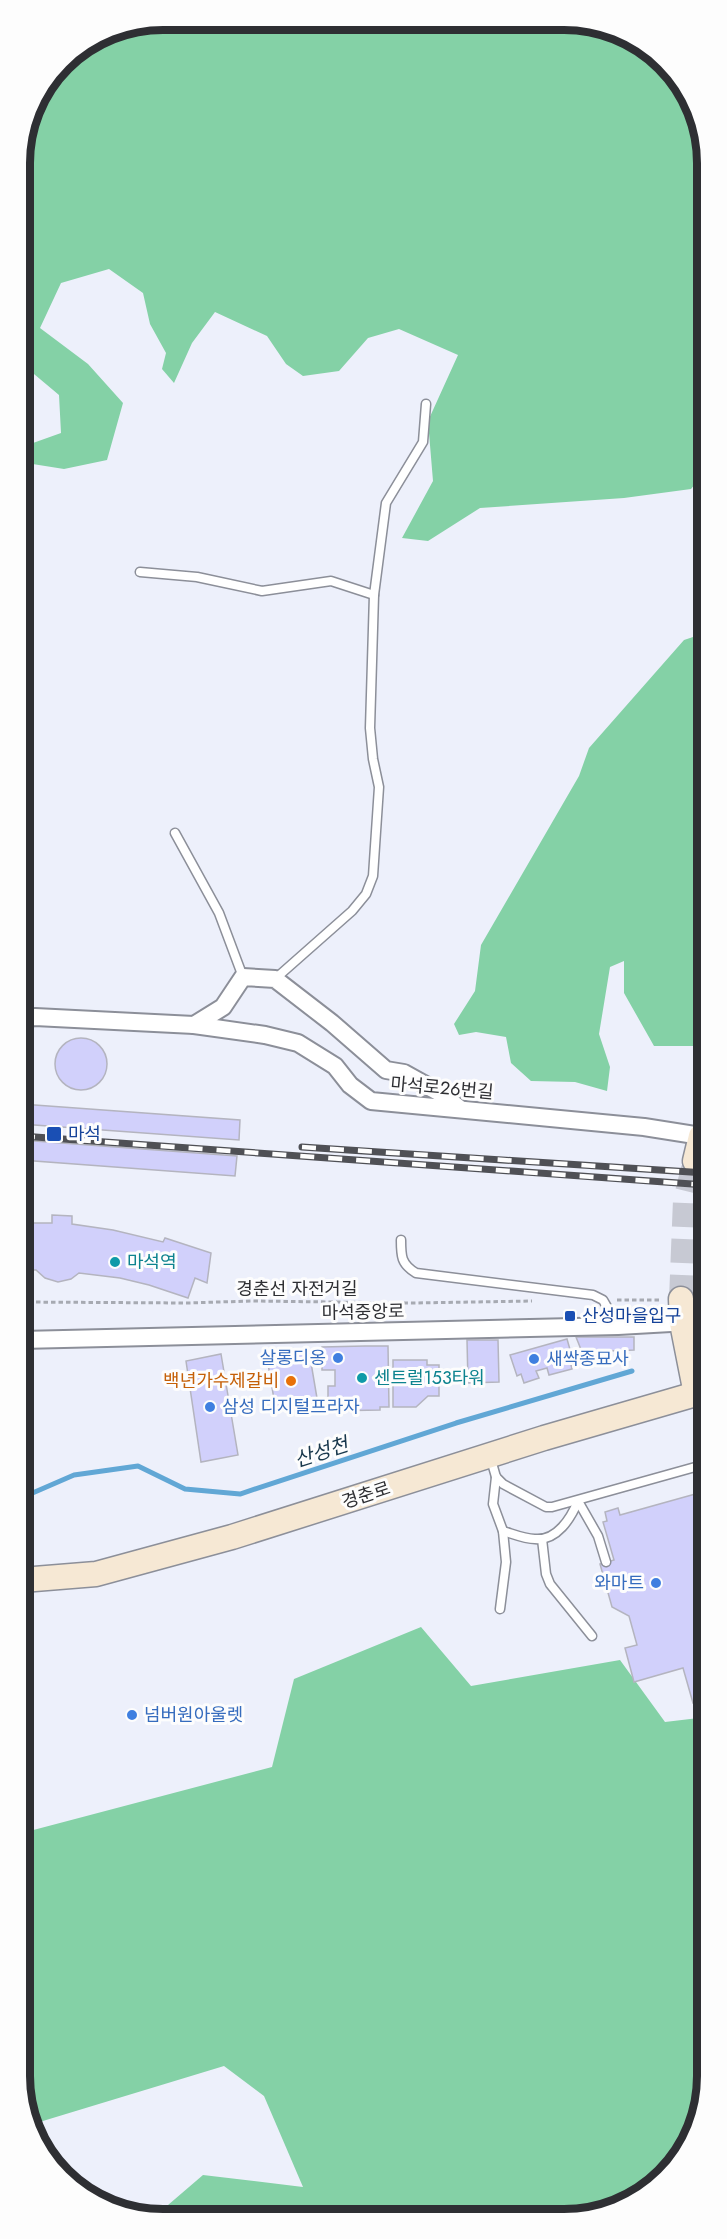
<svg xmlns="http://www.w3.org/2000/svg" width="727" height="2239" font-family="Jost,'Noto Sans KR',sans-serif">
<rect width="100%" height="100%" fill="#edf0fb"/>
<g fill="#84d1a6">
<path d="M163 20 592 22 666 62 705 136V472L691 489 624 498 480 508 428 541 402 538 433 481 428 421 458 355 399 329 368 338 339 371 303 376 286 364 267 336 215 312 192 343 174 383 162 369 166 353 150 324 143 293 109 269 61 283 40 328 88 364 123 403 107 460 64 469 20 462V435L33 443 61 433 59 395 28 369H20V154L34 100 68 55 109 30Z"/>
<path d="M705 633 706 1056 699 1046H654L624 993V961L610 967 599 1034 610 1067 607 1091 575 1082 531 1081 511 1063 506 1037 476 1032 459 1035 454 1024 475 991 481 945 579 776 589 748 684 640Z"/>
<path d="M421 1627 471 1686 620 1660 665 1722 707 1717V2085L696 2131 672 2171 635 2200 591 2217H154L203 2175 303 2187 264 2096 224 2066 33 2124 22 2103V1833L272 1767 294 1679Z"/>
</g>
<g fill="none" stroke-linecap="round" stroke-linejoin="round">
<path stroke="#61a7d5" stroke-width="5" d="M21 1498 74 1475 138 1466 185 1489 240 1494 456 1423 632 1371"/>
</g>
<g fill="#d1d0fb" stroke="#b4b4bf" stroke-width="1.5">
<circle cx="81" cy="1064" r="26"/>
<path d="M21 1104 240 1120 239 1140 21 1124Z"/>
<path d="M21 1140 237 1156 235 1176 21 1160Z"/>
<path d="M52 1215 72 1216V1224L113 1230 163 1242 165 1238 211 1253 207 1283 195 1278 188 1298 149 1285 120 1278 79 1273 71 1279 58 1282 45 1278 36 1270H21V1223H52Z"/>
<path d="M576 1337H634V1350L582 1352Z"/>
<path d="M567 1339 573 1360 570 1361 572 1369 549 1375 547 1368 536 1371 539 1378 524 1383 521 1374 517 1376 510 1355Z"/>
<path d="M467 1340H498L499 1382 468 1383Z"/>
<path d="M365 1346H388L389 1407H380V1410L328 1411V1386H335V1370H322V1347Z"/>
<path d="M309 1351 318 1404 276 1411 267 1358Z"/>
<path d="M221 1354 238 1455 201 1462 186 1361Z"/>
<path d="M393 1360H427V1365H439V1396H428L416 1407H393Z"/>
<path d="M706 1491 707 1602 696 1605 707 1644V1699L693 1703 683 1668 634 1682 625 1648 637 1645 629 1616 612 1607 600 1564 614 1560 603 1522 607 1521 605 1512 618 1508 620 1515Z"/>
</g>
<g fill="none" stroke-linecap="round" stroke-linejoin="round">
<path stroke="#c7c9d3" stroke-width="24" stroke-dasharray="24 12" stroke-linecap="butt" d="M681 1299 685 1200 695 1161"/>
<g stroke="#8c8f99" stroke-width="11">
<g id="lane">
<path d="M140 572 197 577 262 591 331 581 374 595"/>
<path d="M175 833 219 913 243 977"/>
<path d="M275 979 352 911 366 894 373 876 379 787 373 759 370 728 374 595 386 503 423 442 426 404"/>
<path d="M401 1240C401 1256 401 1264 416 1273L593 1295 603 1300 618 1326"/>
<path d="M490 1456 496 1477 503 1484 546 1507H552L706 1464"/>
<path d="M496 1477 493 1504 503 1531 506 1562 500 1609"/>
<path d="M578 1501 598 1536 606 1562"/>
<path d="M503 1531C513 1534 525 1539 535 1539 557 1541 571 1518 578 1501"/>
<path d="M542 1539 546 1574 550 1584 592 1636"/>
</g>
</g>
<g stroke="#8c8f99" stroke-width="20">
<g id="street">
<path d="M21 1020 35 1017 194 1025 265 1035 298 1043 335 1066 350 1085 371 1101 644 1127 701 1136"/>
<path d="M194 1025 223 1007 243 977 275 979 332 1023 386 1070 404 1073 440 1093 459 1108"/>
<path d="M21 1340 618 1326 706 1321"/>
</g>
</g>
<g stroke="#8c8f99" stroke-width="27">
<g id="secondary">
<path d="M695 1161 701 1136 706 1137"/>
<path d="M681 1299 682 1323 696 1394"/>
<path d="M22 1580 96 1574 232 1537 544 1438 706 1391"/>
</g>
</g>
<g stroke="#a7aab2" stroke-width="3" stroke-dasharray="4.5 3" stroke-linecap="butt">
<path d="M617 1300H661"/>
<path d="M21 1302 188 1303 251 1301 412 1303 532 1301"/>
</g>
<use href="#lane" stroke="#fff" stroke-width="8"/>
<use href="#street" stroke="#fff" stroke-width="16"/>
<use href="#secondary" stroke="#f6e8d4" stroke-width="24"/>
<g stroke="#4f5055" stroke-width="7">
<g id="rail">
<path d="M21 1136 706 1185"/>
<path d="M302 1147 706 1173"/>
</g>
</g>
<use href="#rail" stroke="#fdfdfd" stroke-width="4.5" stroke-dasharray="14" stroke-linecap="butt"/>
</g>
<g fill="#1a4fb4" stroke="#fdfdfd" stroke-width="2">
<rect x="46" y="1126" width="16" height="16" rx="3"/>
<rect x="564" y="1310" width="12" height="12" rx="3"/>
</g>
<g fill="#0f9aa8" stroke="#fdfdfd" stroke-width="2">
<circle cx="115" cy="1262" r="6"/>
<circle cx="362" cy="1378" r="6"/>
</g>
<g fill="#3f7fe0" stroke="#fdfdfd" stroke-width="2">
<circle cx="338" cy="1358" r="6"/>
<circle cx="534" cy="1359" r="6"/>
<circle cx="210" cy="1407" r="6"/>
<circle cx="656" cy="1583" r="6"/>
<circle cx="132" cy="1715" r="6"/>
</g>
<circle fill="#e8710a" stroke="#fdfdfd" stroke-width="2" cx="291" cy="1381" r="6"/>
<g text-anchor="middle" stroke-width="6" stroke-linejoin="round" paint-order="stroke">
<g font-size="18" fill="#2e2f33" stroke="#fdfdfd">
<text transform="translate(442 1088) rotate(5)" y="6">마석로26번길</text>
<text x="297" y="1295">경춘선 자전거길</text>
<text transform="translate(363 1312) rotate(-1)" y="6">마석중앙로</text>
<text transform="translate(366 1495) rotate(-18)" y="6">경춘로</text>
</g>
<g font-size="18" fill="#164399" stroke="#fdfdfd" text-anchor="start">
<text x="68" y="1140">마석</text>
<text x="582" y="1322">산성마을입구</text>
</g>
<g font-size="18" fill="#0d838f" stroke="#fdfdfd" text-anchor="start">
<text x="127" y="1268">마석역</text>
<text x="374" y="1384">센트럴153타워</text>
</g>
<g font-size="18" fill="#366cbe" stroke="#fdfdfd" text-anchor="start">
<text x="326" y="1364" text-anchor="end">살롱디옹</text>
<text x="546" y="1365">새싹종묘사</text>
<text x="222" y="1413">삼성 디지털프라자</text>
<text x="644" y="1589" text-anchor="end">와마트</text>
<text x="144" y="1721">넘버원아울렛</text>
</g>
<g font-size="18" fill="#c56008" stroke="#fdfdfd" text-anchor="end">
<text x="279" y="1387">백년가수제갈비</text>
</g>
<g font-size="20" font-style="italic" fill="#19384c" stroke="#fdfdfd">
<text transform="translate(321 1452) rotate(-18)" y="7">산성천</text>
</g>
</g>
<path d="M0 0H727V2239H0ZM163 30H564A133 133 0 0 1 697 163V2076A133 133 0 0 1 564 2209H163A133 133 0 0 1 30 2076V163A133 133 0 0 1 163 30Z" fill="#fdfdfd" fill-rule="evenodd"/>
<path fill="none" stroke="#2e2f33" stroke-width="8" d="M163 30H564A133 133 0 0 1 697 163V2076A133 133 0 0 1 564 2209H163A133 133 0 0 1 30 2076V163A133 133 0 0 1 163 30Z"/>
</svg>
